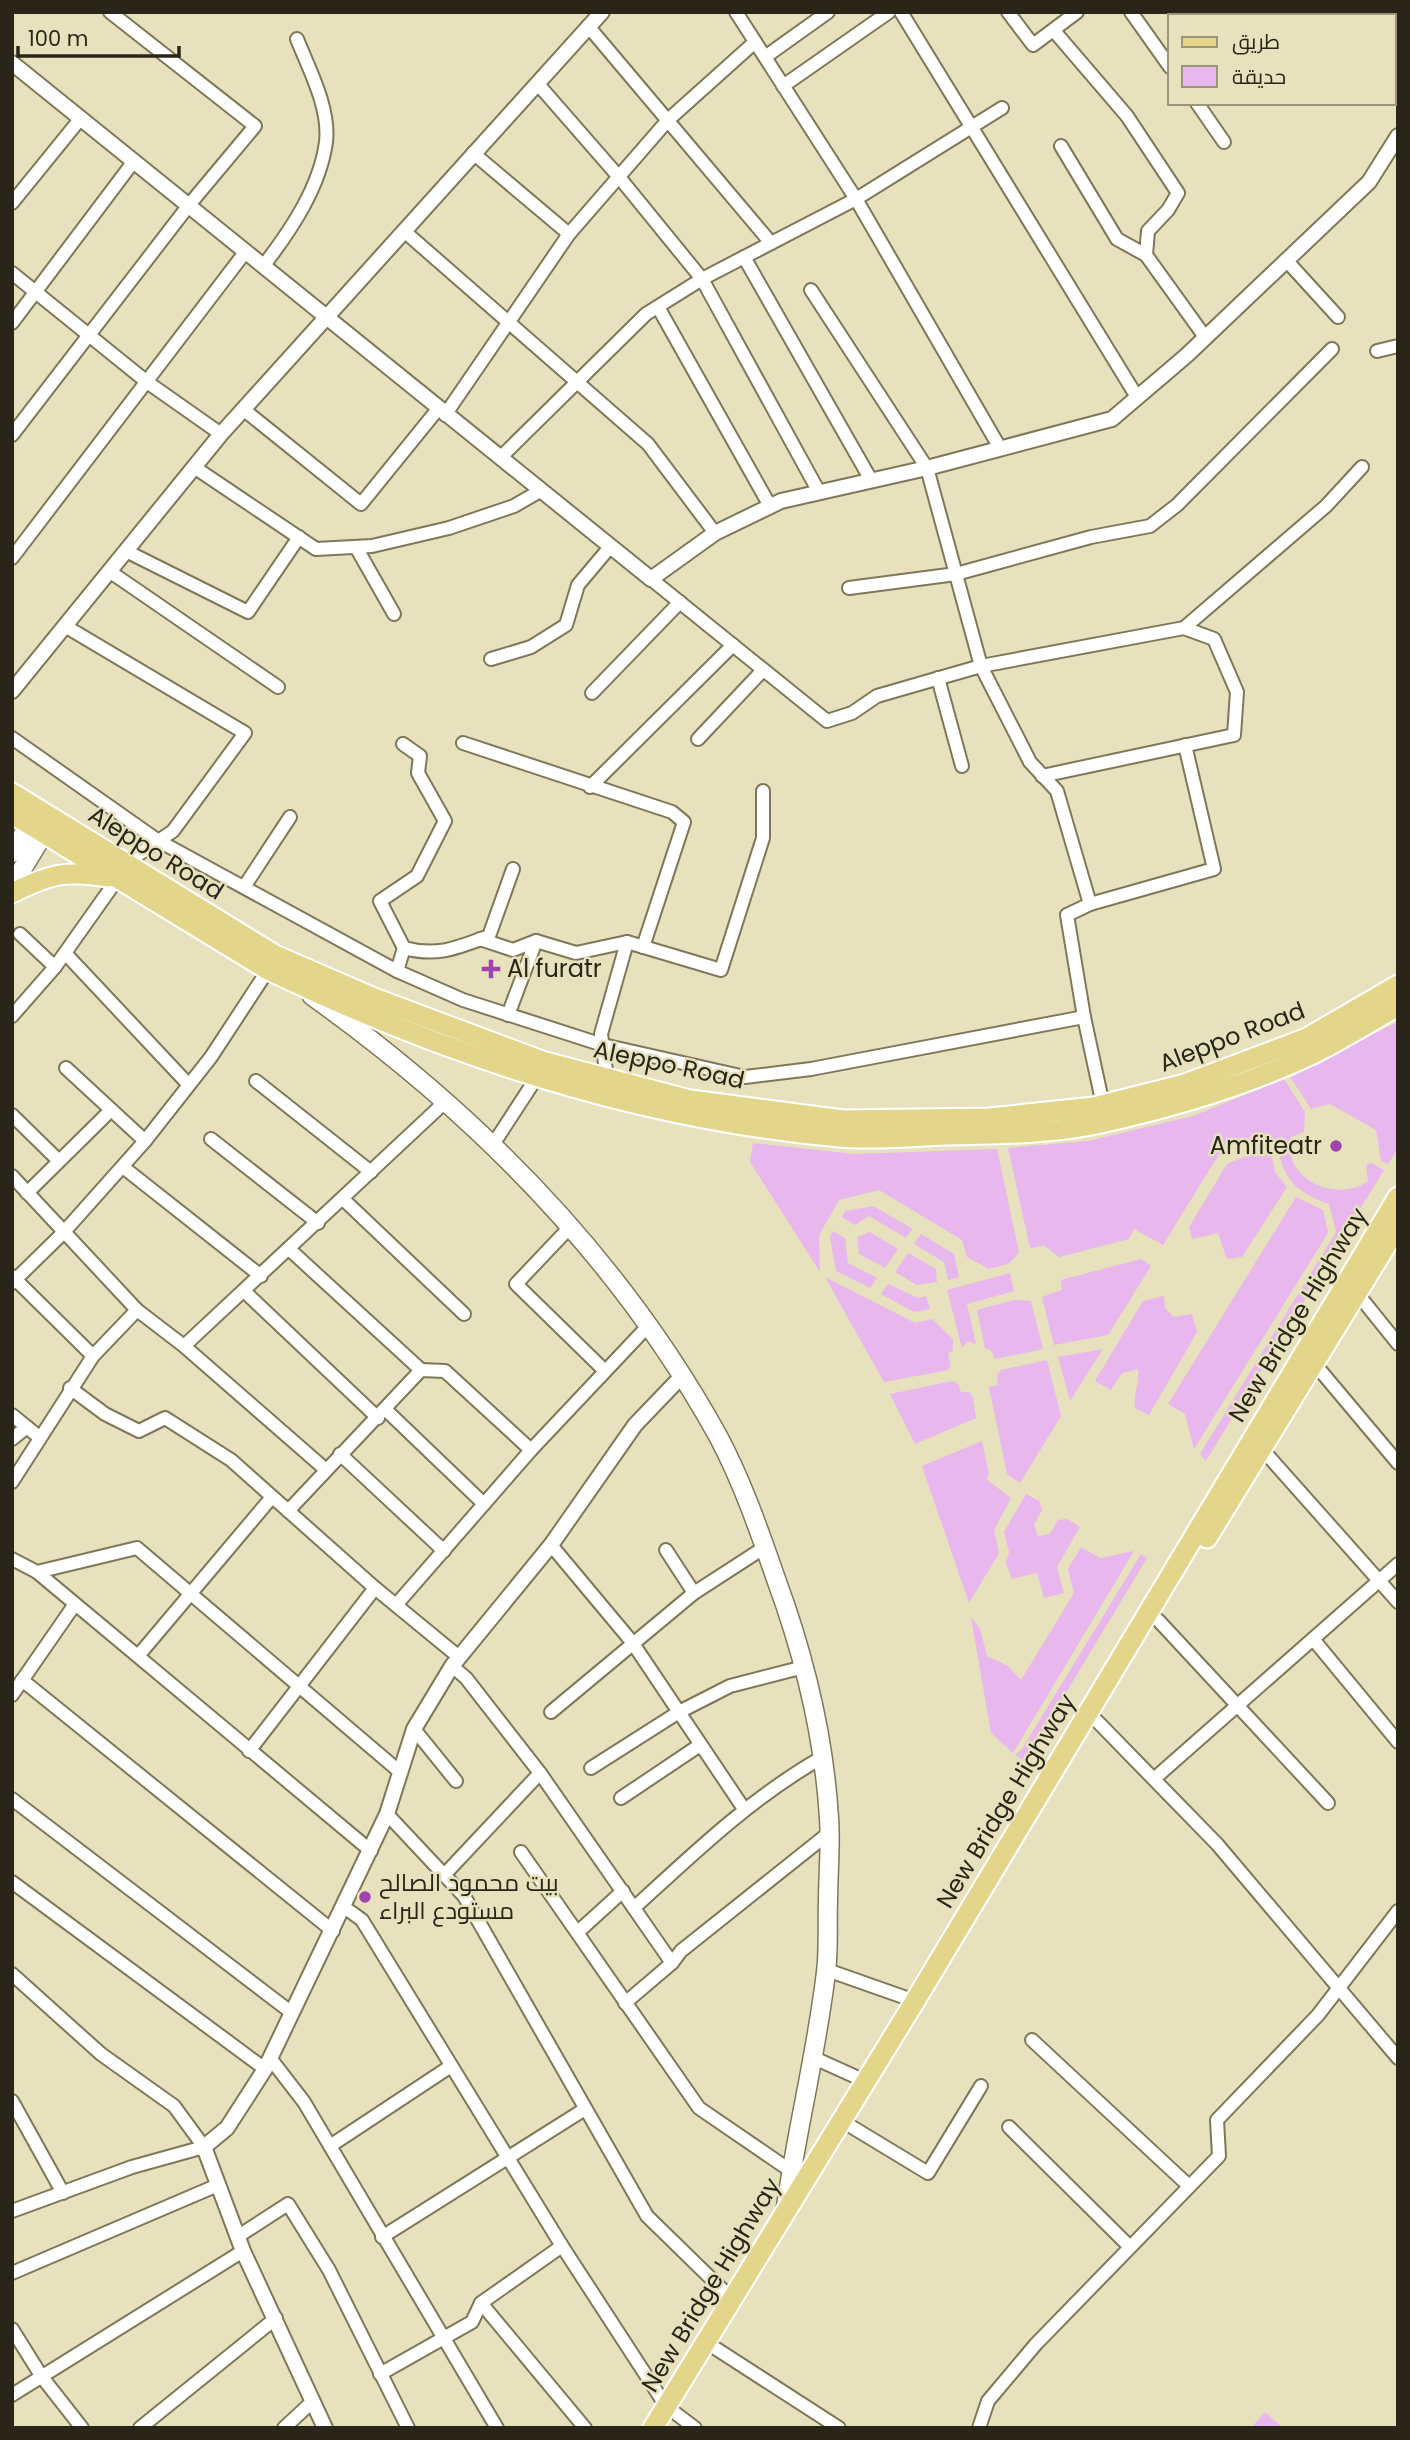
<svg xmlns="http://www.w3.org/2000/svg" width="1410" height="2440" font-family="Poppins,Cairo,sans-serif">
<rect width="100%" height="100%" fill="#e7e1bd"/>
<g fill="#e7b7ed">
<path d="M1398 1022V1148L1388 1164 1381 1161 1376 1130 1330 1104 1311 1109 1289 1075Z"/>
<path d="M1284 1079 1305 1112 1304 1132 1291 1137C1281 1179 1337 1204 1368 1181L1366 1165 1372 1163 1384 1170 1206 1461 1200 1454 1336 1232 1329 1204C1295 1192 1284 1179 1276 1144L1229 1138 1163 1245 1134 1229 1129 1239 1059 1257 1045 1246 1030 1248 1008 1148 1088 1141 1193 1116Z"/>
<path d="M753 1143 855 1154 997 1149 1019 1253 1008 1264 989 1269 967 1257 962 1240 879 1190 839 1200 819 1235 820 1272 750 1162Z"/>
<path d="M1270 1147 1275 1172 1287 1187 1242 1257 1227 1259 1218 1233 1192 1239 1189 1227 1227 1164Z"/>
<path d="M1296 1197 1323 1210 1328 1233 1194 1449 1185 1414 1168 1404Z"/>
<path d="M873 1206 913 1229 906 1238 869 1216 855 1225 842 1217 845 1211Z"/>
<path d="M833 1231 845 1238 848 1263 877 1278 870 1288 836 1271 830 1237Z"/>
<path d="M870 1232 898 1249 885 1268 859 1254 857 1237Z"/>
<path d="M921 1234 954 1254 959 1277 948 1280 944 1262 914 1244Z"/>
<path d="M908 1253 936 1269 937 1282 917 1285 895 1272Z"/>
<path d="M1141 1259 1151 1266 1108 1335 1054 1345 1042 1297 1062 1290 1061 1280Z"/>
<path d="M1010 1273 1014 1291 967 1304 976 1344 968 1341 962 1348 947 1290Z"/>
<path d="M825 1277 915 1323 932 1319 953 1339V1351L948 1353 951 1366 948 1370 884 1382Z"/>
<path d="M888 1284 918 1298 926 1296 930 1309 914 1312 881 1294Z"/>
<path d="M1164 1296 1165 1308 1173 1317 1192 1314 1197 1332 1149 1415 1135 1408C1133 1393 1140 1384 1138 1369L1122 1373 1111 1390 1095 1381 1143 1301Z"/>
<path d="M1014 1300 1031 1301 1043 1349 995 1359 991 1350 985 1348 977 1310Z"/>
<path d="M1103 1349 1070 1401 1058 1357Z"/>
<path d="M1047 1360 1061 1416 1020 1483 1007 1474 989 1387 998 1385 997 1375 1001 1370Z"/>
<path d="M953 1381 958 1384 961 1392H969L973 1397 976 1418 915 1444 890 1394Z"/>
<path d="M982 1441 989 1474 986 1479 1011 1498 994 1530 999 1553 969 1603 922 1466Z"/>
<path d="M1026 1494 1039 1501 1042 1510 1034 1525 1038 1536 1050 1534 1058 1520 1067 1519 1080 1527 1057 1567 1064 1593 1044 1598 1037 1573 1012 1579 1006 1563 1009 1552 1004 1532Z"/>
<path d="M1081 1547 1100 1558 1134 1551 1013 1753 991 1733 971 1617 980 1629 987 1656 1008 1666 1021 1680 1074 1593 1068 1569Z"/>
<path d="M1141 1554 1147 1558 1025 1761 1015 1755 1022 1749Z"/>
<path d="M1265 2412 1283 2428H1251Z"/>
</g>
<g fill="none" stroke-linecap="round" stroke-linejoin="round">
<g stroke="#7e7858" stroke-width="16">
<g id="minor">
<path d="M736 12 856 199 1000 448"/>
<path d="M901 12 1137 397"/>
<path d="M1008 12 1033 45 1077 12"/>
<path d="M1131 12 1170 67"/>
<path d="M1196 12 1198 16"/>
<path d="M588 26 771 243"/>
<path d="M1055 32 1127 116 1178 193 1168 210 1148 231 1146 255"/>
<path d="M765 57 828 12"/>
<path d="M537 83 619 177 702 279 819 492"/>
<path d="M783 86 889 12"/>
<path d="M1197 103 1224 142"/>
<path d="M1061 146 1117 239 1146 255 1205 337"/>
<path d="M473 153 569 234"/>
<path d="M12 203 81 118"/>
<path d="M404 231 648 444 715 533"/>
<path d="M744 257 871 480"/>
<path d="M1286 260 1338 317"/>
<path d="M264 265C291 230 320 187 326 142 330 108 309 69 297 39"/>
<path d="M12 273 147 382 221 434"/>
<path d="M658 307 770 506"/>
<path d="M12 323 134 161"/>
<path d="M1377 351 1398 346"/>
<path d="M243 409 361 504 438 409"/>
<path d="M445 415 569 234 668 120 755 42"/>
<path d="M12 435 189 205 255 126 110 12"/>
<path d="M500 458 646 314 702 279 856 199 1002 108"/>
<path d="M194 467 316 549 372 546 449 528 514 506 540 491"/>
<path d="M356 547 394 614"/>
<path d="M126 551 248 612 299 537"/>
<path d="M12 558 246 251"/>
<path d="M109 571 278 687"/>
<path d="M651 579 827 721 852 713 877 696 981 666 927 468 811 290"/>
<path d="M849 588 956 574 1091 537 1150 526 1177 505 1332 349"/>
<path d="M65 626 245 733 173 831 126 863"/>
<path d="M491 659 531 647 566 625 578 585 610 547"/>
<path d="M938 678 962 766"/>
<path d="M592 693 680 602"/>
<path d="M12 738 157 840 397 971 463 1000 603 1045 745 1077 811 1069 1084 1017"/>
<path d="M698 739 763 670"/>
<path d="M463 743 672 812 684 822 643 947"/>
<path d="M403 744 420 756 418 773 445 821 417 876 380 901 404 948"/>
<path d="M1042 776 1234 735 1237 692 1214 639 1184 628"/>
<path d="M590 787 733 645"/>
<path d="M244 887 290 817"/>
<path d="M1090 904 1057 791 1030 762 981 666 1184 628 1326 506 1362 467"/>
<path d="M20 934 55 967"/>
<path d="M480 939 513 950 536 941 508 1015"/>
<path d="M536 941 576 953 627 942"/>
<path d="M65 953 188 1084"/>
<path d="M397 971 404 948C437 957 457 948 489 936L513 869"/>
<path d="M12 1016 55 967 118 878"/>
<path d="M66 1068 145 1141"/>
<path d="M607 1078 601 1034 627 942 721 970 763 838V791"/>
<path d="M256 1081 371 1172"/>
<path d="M1103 1105 1084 1017 1067 915 1090 904 1214 869 1185 745"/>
<path d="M12 1115 58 1160"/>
<path d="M211 1139 318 1223"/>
<path d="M492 1146 537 1077"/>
<path d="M123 1167 261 1276"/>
<path d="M12 1176 137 1310 184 1346 325 1469"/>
<path d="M27 1193 111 1110"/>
<path d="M343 1199 464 1314"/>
<path d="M571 1226 516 1284 604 1370"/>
<path d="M289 1249 421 1370"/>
<path d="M12 1276 93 1356"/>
<path d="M12 1283 63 1233 145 1141 211 1057 268 970"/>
<path d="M244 1291 378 1418"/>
<path d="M1357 1293 1398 1344"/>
<path d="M184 1346 445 1102"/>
<path d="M1314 1363 1398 1463"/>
<path d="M70 1388 105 1414 139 1431 165 1418 231 1460 375 1588 459 1657"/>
<path d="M386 1410 484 1504"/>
<path d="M12 1415 39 1437"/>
<path d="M12 1439 27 1427"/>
<path d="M1262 1449 1398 1602"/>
<path d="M340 1454 444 1551"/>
<path d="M12 1482 93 1356 137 1310"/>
<path d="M288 1511 421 1370 445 1371 531 1450"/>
<path d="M551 1545 632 1642 744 1809"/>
<path d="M666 1550 694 1593"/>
<path d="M12 1559 37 1572 371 1851"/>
<path d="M37 1572 137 1548 400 1772"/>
<path d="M396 1605 531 1450 648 1326"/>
<path d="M1158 1620 1328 1803"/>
<path d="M1313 1639 1398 1742"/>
<path d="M138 1656 272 1497"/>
<path d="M452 1666 466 1678 540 1773 672 1963"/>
<path d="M22 1680 333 1931"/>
<path d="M12 1695 75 1604"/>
<path d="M551 1712 694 1593 765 1547"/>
<path d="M1097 1721 1217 1844 1398 2058"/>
<path d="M414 1729 456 1781"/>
<path d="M249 1751 375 1588"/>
<path d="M591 1768 679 1712 730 1686 804 1667"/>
<path d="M1155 1778 1398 1564"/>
<path d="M621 1798 700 1745"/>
<path d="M12 1799 292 2013"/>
<path d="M387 1814 464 1896 647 2216 731 2298"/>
<path d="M521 1852 699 2108 791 2171"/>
<path d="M446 1873 540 1773"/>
<path d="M12 1882 265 2069"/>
<path d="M344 1907 362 1920 562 2246 666 2406 695 2428"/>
<path d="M634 1908C694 1853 751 1798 821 1758"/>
<path d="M579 1931 623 1891"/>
<path d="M827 1970 915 2001"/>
<path d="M12 1974 101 2054 174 2106 204 2147 132 2167 12 2211"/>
<path d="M625 2003 672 1963 681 1951 829 1833"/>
<path d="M1032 2040 1189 2186"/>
<path d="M812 2057 865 2081"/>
<path d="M270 2058 304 2102 497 2428"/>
<path d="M12 2101 63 2193"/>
<path d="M852 2127 928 2173 981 2086"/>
<path d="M1009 2127 1130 2247"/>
<path d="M330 2146 451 2066"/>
<path d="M237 2237 288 2204 329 2270 408 2428"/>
<path d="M382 2237 585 2109"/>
<path d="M562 2246 481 2303 585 2428"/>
<path d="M12 2273 218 2185"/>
<path d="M12 2329 42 2377 82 2428"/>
<path d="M715 2348 839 2428"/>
<path d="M380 2374 472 2322 481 2303"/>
<path d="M12 2395 243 2251"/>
<path d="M140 2428 276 2318"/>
<path d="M284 2428 313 2401"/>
<path d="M979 2428 988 2401 1036 2344 1219 2156 1217 2120 1318 2015 1398 1911"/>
</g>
</g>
<g stroke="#7e7858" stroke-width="18">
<g id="tertiary">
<path d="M12 63 651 579 715 533 781 501 927 468 1112 419 1187 355 1369 182 1398 136"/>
<path d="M12 691 221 434 602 12"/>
<path d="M325 2428 243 2251 204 2147 227 2128 265 2069 387 1814 414 1729 452 1666 551 1545 635 1425 681 1377"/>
</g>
</g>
<g stroke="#7e7858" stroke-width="21">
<g id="secondary">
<path d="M12 853 35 814"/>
<path d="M12 886 50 823"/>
<path d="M312 996C476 1113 620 1259 718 1436 742 1481 759 1530 776 1579 804 1655 824 1736 829 1818 831 1845 828 1874 828 1902 827 1925 829 1949 826 1972 817 2051 797 2128 786 2207"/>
</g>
</g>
<g stroke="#fff" stroke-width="23">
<g id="primary">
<path d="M1333 12 1335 16"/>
<path d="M1360 12 1364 16"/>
<path d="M1394 40 1398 42"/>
<path d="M1394 64 1398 67"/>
<path d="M12 793 275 955 374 998 542 1061 690 1100 843 1120 989 1118 1094 1107 1185 1084 1307 1038 1398 985"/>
<path d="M12 814 268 970C447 1056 642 1120 840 1137 875 1140 912 1136 947 1135 997 1134 1052 1134 1101 1123 1173 1107 1248 1085 1315 1053 1343 1039 1370 1022 1398 1006"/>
<path d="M12 893C50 874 66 870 108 877"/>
<path d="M1207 1538 1398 1226"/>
<path d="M653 2428 915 2001 1398 1197"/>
</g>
</g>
<use href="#minor" stroke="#fff" stroke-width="12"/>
<use href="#tertiary" stroke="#fff" stroke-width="14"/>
<use href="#secondary" stroke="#fff" stroke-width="18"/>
<use href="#primary" stroke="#e3d58a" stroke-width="19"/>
</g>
<g fill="#a043ad" stroke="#e7e1bd" stroke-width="2.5">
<path d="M487.5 958.5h7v7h7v7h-7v7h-7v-7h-7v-7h7z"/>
<circle cx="1336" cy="1146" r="7"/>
<circle cx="365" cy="1897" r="7"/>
</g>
<g text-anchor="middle" stroke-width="5" stroke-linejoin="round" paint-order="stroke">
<g font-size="24" fill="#292619" stroke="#e7e1bd">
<text transform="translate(156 853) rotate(32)" y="8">Aleppo Road</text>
<text transform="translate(1232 1037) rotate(-21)" y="8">Aleppo Road</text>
<text transform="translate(669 1065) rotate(12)" y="8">Aleppo Road</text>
<text transform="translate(1298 1315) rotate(-59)" y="8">New Bridge Highway</text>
<text transform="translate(1006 1801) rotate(-59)" y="8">New Bridge Highway</text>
<text transform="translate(711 2285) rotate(-59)" y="8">New Bridge Highway</text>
</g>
<g font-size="24" fill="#292619" stroke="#e7e1bd" text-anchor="start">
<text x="507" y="977">Al furatr</text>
<text x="1322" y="1154" text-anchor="end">Amfiteatr</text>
<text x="379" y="1891">بيت محمود الصالح<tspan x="379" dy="28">مستودع البراء</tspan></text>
</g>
</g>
<rect width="1410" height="2440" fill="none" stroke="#292619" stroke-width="28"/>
<rect x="1168" y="14" width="228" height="91" fill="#e7e1bd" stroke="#9b967b" stroke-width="2"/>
<rect x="1182" y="37" width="35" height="10" fill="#e3d58a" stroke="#9b967b" stroke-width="2"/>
<text x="1232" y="49" font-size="21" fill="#292619">طريق</text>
<rect x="1182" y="66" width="35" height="21" fill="#e7b7ed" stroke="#9b967b" stroke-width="2"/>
<text x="1232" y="84" font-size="21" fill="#292619">حديقة</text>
<path d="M18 46v10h161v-10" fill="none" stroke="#292619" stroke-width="3.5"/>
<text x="28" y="46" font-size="21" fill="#292619" stroke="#e7e1bd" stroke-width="5" paint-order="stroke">100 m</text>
</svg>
